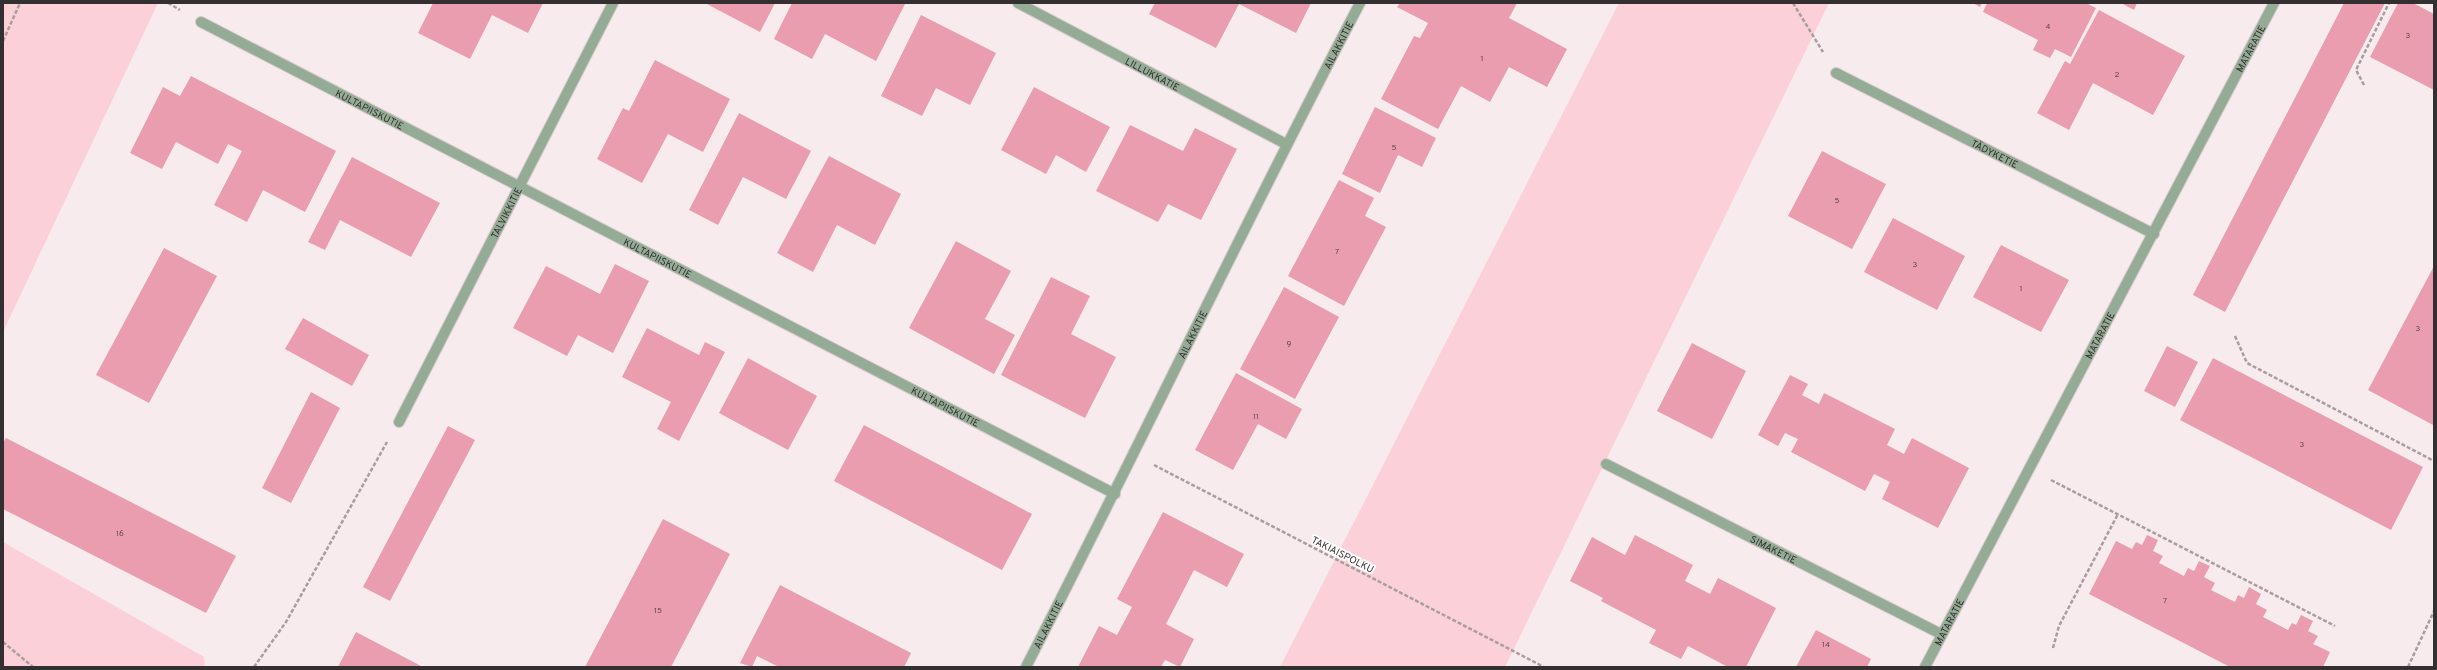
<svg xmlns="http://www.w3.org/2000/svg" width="2437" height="670" font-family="Overpass,sans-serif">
<rect width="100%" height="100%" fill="#f8ebed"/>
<g fill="#fcd0d8">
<path d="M3 3H158L3 332Z"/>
<path d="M1619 3H1829L1505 667H1280Z"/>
<path d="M3 542 204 657 205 667H3Z"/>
</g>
<g fill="#e99dae">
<path d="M433 3H543L528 33 492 15 470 59 418 33Z"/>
<path d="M705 3H775L760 32Z"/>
<path d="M792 3H903L905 4 876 61 825 34 812 59 774 39Z"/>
<path d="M1155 3H1311L1296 33 1239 4 1216 48 1149 14Z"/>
<path d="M1400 3H1517L1509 18 1567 49 1547 87 1509 67 1490 102 1461 86 1438 129 1381 99 1414 36 1420 38 1428 23 1397 7Z"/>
<path d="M1973 3H1982L1980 7Z"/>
<path d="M1987 3H2086L2096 8 2071 57 2055 49 2050 58 2033 50 2038 40 1983 12Z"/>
<path d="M2121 3H2137L2134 10Z"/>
<path d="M2344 3H2385L2225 312 2193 295Z"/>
<path d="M2398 3H2413L2434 14V90L2370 57Z"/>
<path d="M2099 10 2185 56 2153 115 2093 83 2069 130 2037 113 2065 61 2070 64Z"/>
<path d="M921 15 996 53 970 105 936 88 922 116 881 96Z"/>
<path d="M655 60 730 99 703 152 668 134 642 183 597 159 623 108 629 111Z"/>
<path d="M191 76 336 151 305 212 263 190 247 222 214 205 242 151 228 144 218 164 176 142 162 169 130 153 163 87 180 96Z"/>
<path d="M1034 87 1110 127 1086 172 1056 155 1046 174 1001 150Z"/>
<path d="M1375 107 1436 138 1422 167 1398 155 1380 193 1342 174Z"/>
<path d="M739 113 811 151 786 199 743 177 718 225 689 210Z"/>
<path d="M1130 125 1183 151 1195 128 1237 149 1201 220 1168 204 1158 222 1096 191Z"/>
<path d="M1822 151 1886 184 1852 249 1788 216Z"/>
<path d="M829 156 901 194 875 245 837 225 813 272 777 253Z"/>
<path d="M352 157 440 203 411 257 340 220 325 250 308 242Z"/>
<path d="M1339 180 1374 198 1365 216 1386 227 1344 306 1288 276Z"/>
<path d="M1893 218 1965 256 1937 310 1864 272Z"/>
<path d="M956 241 1011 271 985 319 1015 335 994 374 909 328Z"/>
<path d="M2001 245 2069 280 2041 332 1973 297Z"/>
<path d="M164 248 217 276 149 403 96 375Z"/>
<path d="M615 264 649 281 613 353 578 335 567 356 513 328 546 266 600 294Z"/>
<path d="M2434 266V423L2433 425 2368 390Z"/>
<path d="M1051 277 1090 296 1071 334 1116 357 1085 418 1001 375Z"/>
<path d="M1284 287 1339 317 1295 399 1240 369Z"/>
<path d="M303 318 369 355 352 386 285 349Z"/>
<path d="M647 328 699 355 705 342 725 352 679 441 657 429 671 402 622 377Z"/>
<path d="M1692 343 1746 371 1712 439 1657 411Z"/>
<path d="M2167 346 2198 362 2175 407 2144 391Z"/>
<path d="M748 358 817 396 788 450 719 413Z"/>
<path d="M2213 358 2423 467 2391 530 2180 420Z"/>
<path d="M1236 373 1302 409 1286 439 1258 424 1233 470 1195 450Z"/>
<path d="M1790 375 1808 384 1802 395 1819 404 1824 393 1895 429 1887 445 1904 454 1912 438 1969 468 1938 528 1882 499 1890 482 1874 474 1865 491 1791 452 1798 439 1785 433 1778 446 1758 435Z"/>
<path d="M311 392 340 408 291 503 262 488Z"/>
<path d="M864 425 1032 514 1002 570 834 481Z"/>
<path d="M448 426 475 440 390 601 363 587Z"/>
<path d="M6 438 236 556 206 613 3 509V443Z"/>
<path d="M1163 512 1244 554 1227 587 1194 570 1166 624 1194 639 1180 667 1165 660 1161 667H1078L1099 626 1117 635 1132 607 1117 599Z"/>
<path d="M663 519 730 554 671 667H585Z"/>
<path d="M1635 535 1693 565 1685 581 1710 594 1718 578 1776 608 1746 667H1728L1688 646 1681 659 1649 643 1656 630 1601 601 1603 598 1570 581 1592 537 1625 555Z"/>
<path d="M2147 535 2158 540 2153 551 2163 556 2159 563 2184 576 2188 568 2194 571 2199 561 2210 566 2204 577 2215 583 2211 590 2235 602 2238 595 2244 598 2249 587 2261 594 2256 604 2267 610 2263 617 2288 630 2292 623 2296 625 2301 615 2313 621 2308 631 2318 636 2313 644 2330 652 2323 667H2230L2089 594 2116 541 2132 549 2136 542 2142 545Z"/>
<path d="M780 585 911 653 904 667H779L757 656 752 667 740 663Z"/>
<path d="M1816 630 1871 659 1867 667H1796Z"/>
<path d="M356 632 423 667H338Z"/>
</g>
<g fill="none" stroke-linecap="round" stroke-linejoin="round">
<g stroke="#d5c9cb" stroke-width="12">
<g id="minor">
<path id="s1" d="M1018 3 1286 144"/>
<path id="s2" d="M201 22 1115 494"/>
<path id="s3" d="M1836 73 2154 234"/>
<path id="s4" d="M399 422 613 3"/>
<path id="s5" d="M1606 464 1941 634"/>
<path id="s6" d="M1026 667C1139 447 1245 222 1360 3"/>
<path id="s7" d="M1925 667 2274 3"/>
</g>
</g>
<g stroke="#a89e9f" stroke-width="2.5" stroke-dasharray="4 2" stroke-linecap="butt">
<path d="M168 3 180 10"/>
<path d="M1793 3 1823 52"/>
<path d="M3 41 20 3"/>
<path d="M2364 85 2356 70 2389 3"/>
<path d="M2235 336 2247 363 2434 461"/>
<path d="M1154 465 1544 667"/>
<path d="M2051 480 2335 626"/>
<path d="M3 642 33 667"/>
<path d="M2053 648 2059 626 2118 514"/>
<path d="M254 667 286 622 387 442"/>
<path d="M2408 667 2434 611"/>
</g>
<use href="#minor" stroke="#94ac95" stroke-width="10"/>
</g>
<g text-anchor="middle" stroke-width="4" stroke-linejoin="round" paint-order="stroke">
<g font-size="8" fill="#614a50">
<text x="2048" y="29">4</text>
<text x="2408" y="38">3</text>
<text x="1482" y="61">1</text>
<text x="2117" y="77">2</text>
<text x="1394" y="150">5</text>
<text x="1837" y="203">5</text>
<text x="1337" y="254">7</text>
<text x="1915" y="267">3</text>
<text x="2021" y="291">1</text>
<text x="2418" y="331">3</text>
<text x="1289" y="346">9</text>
<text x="1256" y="419">11</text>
<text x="2302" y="447">3</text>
<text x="120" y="536">16</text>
<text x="2165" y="603">7</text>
<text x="658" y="613">15</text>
<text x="1826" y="647">14</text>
</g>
<g font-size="10" fill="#342f30" stroke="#fff">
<text dy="4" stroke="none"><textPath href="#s6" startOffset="696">AILAKKITIE</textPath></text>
<text dy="4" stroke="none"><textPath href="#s7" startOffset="699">MATARATIE</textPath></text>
<text dy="4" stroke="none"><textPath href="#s1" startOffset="152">LILLUKKATIE</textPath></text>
<text dy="4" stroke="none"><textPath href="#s2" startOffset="190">KULTAPIISKUTIE</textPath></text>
<text dy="4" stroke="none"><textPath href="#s3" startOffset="178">TÄDYKETIE</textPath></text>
<text dy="4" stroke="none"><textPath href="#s4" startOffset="235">TALVIKKITIE</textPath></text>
<text dy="4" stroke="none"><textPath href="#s2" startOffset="514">KULTAPIISKUTIE</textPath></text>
<text dy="4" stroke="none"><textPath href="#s6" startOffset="372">AILAKKITIE</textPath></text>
<text dy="4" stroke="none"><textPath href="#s7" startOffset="375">MATARATIE</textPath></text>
<text dy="4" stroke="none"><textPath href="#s2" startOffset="838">KULTAPIISKUTIE</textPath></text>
<text dy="4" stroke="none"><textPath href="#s5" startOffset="188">SIMAKETIE</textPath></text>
<text transform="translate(1343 554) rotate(27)" y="4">TAKIAISPOLKU</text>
<text dy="4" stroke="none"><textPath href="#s7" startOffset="51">MATARATIE</textPath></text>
<text dy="4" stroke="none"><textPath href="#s6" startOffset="48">AILAKKITIE</textPath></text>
</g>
</g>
<rect width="2437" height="670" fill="none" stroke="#342f30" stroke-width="8"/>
</svg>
